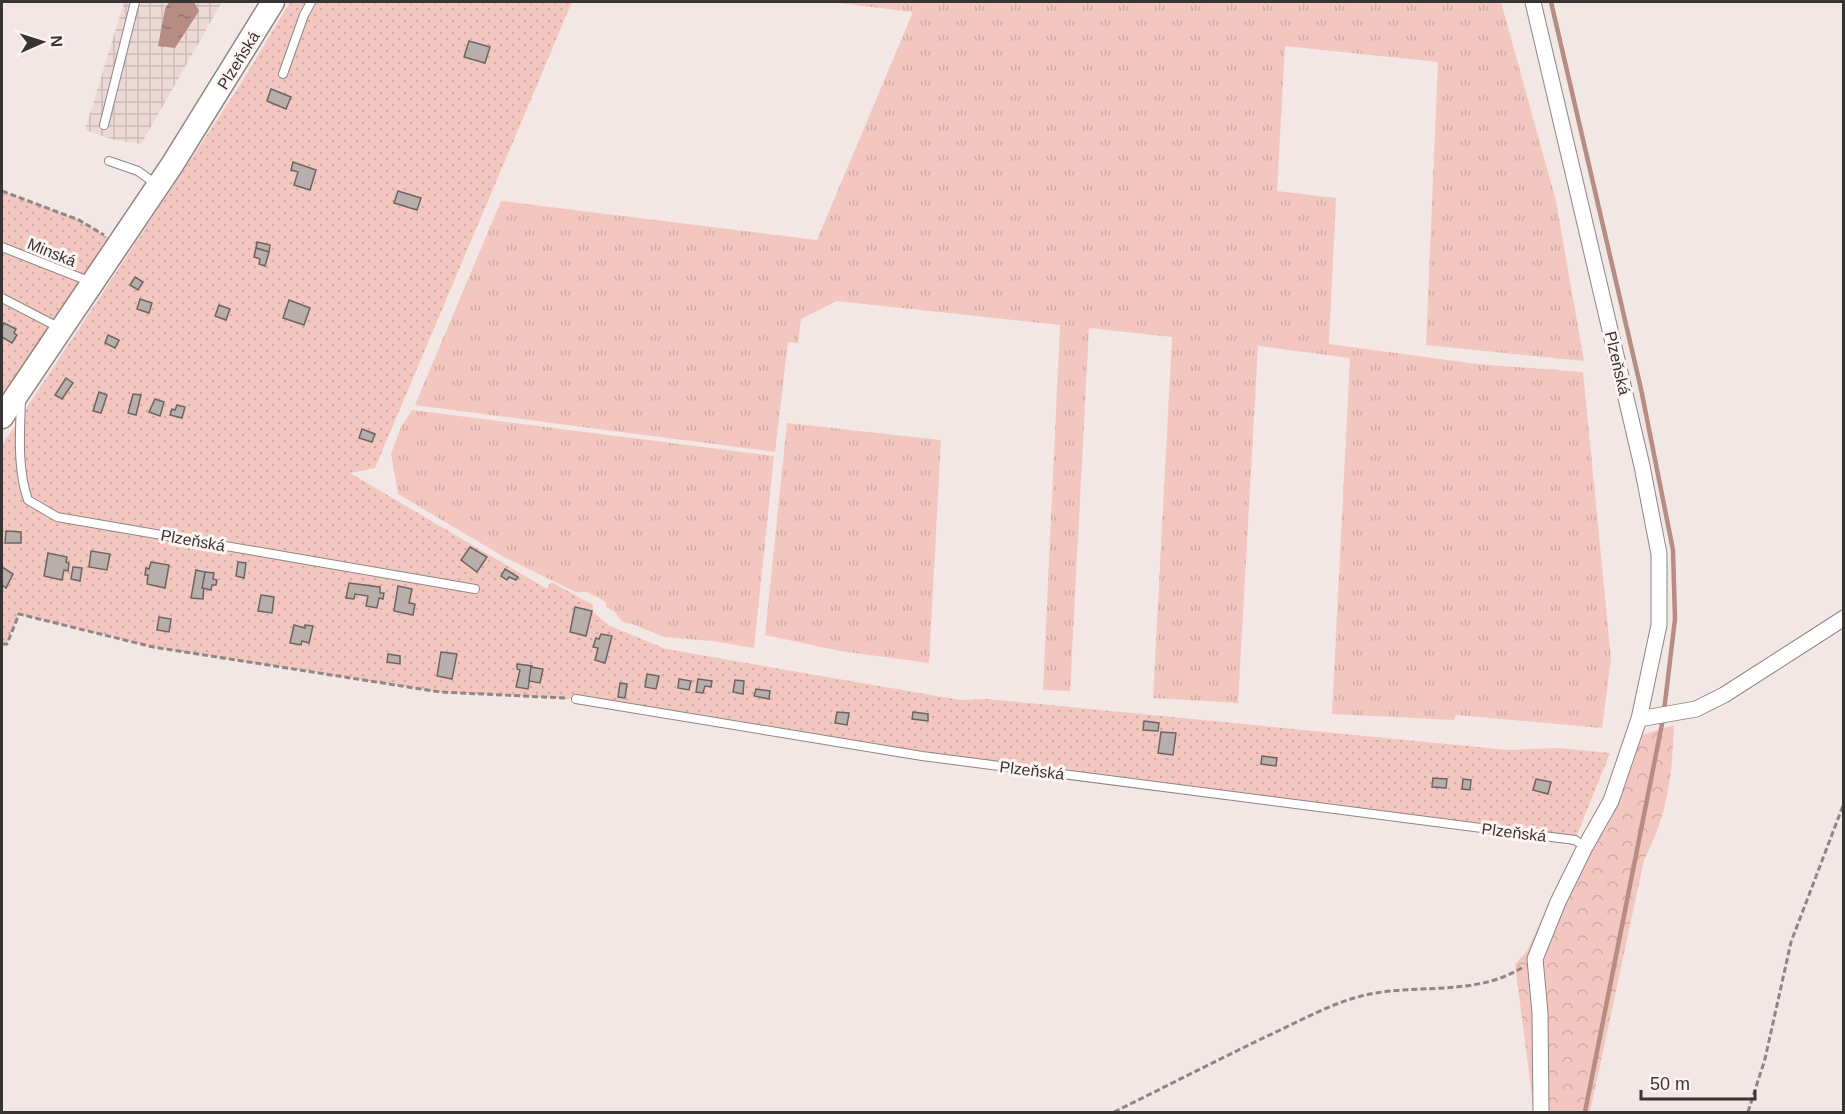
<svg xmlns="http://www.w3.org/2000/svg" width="1845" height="1114" font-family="Helvetica,sans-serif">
<defs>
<pattern id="industrial-grid" width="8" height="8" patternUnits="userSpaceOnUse" patternTransform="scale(1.5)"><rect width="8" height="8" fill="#ecd9d5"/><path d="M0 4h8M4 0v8" fill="none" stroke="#cbbbb7"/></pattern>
<pattern id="grass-tufts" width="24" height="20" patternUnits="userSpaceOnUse" patternTransform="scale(1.5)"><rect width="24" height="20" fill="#f3c7bf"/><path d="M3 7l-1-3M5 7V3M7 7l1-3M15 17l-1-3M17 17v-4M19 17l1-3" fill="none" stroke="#d1aca5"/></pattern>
<pattern id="forest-crowns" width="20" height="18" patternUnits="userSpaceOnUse" patternTransform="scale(1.5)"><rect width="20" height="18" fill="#f3c7bf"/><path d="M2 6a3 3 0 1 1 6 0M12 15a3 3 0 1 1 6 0" fill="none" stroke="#d1aca5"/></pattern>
<pattern id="park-dots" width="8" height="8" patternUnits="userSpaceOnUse" patternTransform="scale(1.5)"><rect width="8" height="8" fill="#f3c7bf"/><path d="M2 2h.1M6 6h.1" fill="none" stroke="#d1aca5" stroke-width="1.8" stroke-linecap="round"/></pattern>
<pattern id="water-ripples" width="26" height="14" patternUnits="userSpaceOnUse" patternTransform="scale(1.5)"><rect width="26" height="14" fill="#b78c83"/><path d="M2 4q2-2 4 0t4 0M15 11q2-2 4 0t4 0" fill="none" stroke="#96736c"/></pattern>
</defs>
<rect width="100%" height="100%" fill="#f2e7e5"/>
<path fill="url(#industrial-grid)" d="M124 2H222L141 144 115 140 85 130Z"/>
<g fill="url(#grass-tufts)">
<path d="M831 2H1501L1556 201 1584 361 1426 345 1438 62 1285 46 1277 191 1336 198 1329 344 1477 364 1583 372 1611 658 1602 728 1456 715 1454 720 1332 714 1350 358 1258 346 1238 703 1153 698 1172 337 1089 328 1070 691 1043 690 1060 325 837 301 801 319 798 343 788 342 775 452 415 405 501 201 817 240 913 12Z"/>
<path d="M412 410 774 456 754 648 712 641 664 637 632 624 622 622 615 612 606 607V602L587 592H576L504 557 398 494 391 454 401 427Z"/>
<path d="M787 423 941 440 929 663 840 651 765 635Z"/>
</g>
<path fill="url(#forest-crowns)" d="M1674 725C1672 777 1668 813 1644 860L1590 1112H1534L1515 964 1527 951 1561 878 1597 841 1633 764 1641 735Z"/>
<g fill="url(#park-dots)">
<path d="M290 2H572L375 468 350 473 547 589 551 582 593 605V612L610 626 666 649 960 700 988 699 1508 750 1559 748 1610 753 1575 840 922 756 576 699 440 692 153 647 19 614 7 644H2V445L240 85Z"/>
<path d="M2 191 79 220 109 238 2 397Z"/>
</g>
<path fill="url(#water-ripples)" d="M169 2H194L199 11 175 48 158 46 165 9Z"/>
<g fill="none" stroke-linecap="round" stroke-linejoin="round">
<g stroke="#b78c83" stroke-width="4.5">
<path d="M1551 2 1641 389 1673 550 1675 619 1664 711"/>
<path d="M1585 1112 1663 719"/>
</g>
</g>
<g fill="#b8aeac" stroke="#6d6462" stroke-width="1.5">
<path d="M469 41 490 47 485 63 464 57Z"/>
<path d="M271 89 291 97 286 109 267 101Z"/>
<path d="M293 162 316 170 310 190 294 185 298 172 291 170Z"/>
<path d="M398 191 421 198 417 210 394 203Z"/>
<path d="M257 242 270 245 269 252 256 248Z"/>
<path d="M256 248 269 252 265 266 259 264 260 259 254 257Z"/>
<path d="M135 277 143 282 138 290 130 285Z"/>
<path d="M140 299 152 303 149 313 137 309Z"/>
<path d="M289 300 310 308 304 325 283 318Z"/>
<path d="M219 305 230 309 226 320 215 316Z"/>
<path d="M4 323 16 329 14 333 17 335 12 343 2 337V327Z"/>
<path d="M108 335 119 340 115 348 105 343Z"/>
<path d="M66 378 73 383 62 399 55 395Z"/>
<path d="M99 392 107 395 101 413 93 411Z"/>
<path d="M133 394 141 395 136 415 128 413Z"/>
<path d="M155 399 164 402 160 416 149 412Z"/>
<path d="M177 405 185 407 182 418 170 415 172 409 175 410Z"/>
<path d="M362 429 375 434 372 442 359 438Z"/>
<path d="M6 531 21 532V543H5Z"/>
<path d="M470 547 487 557 477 572 461 560Z"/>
<path d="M91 551 110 554 107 570 89 567Z"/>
<path d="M48 553 67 557 66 562 69 563 68 571 64 570 62 580 44 576Z"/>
<path d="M151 562 169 565 165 588 147 584 148 575H145L146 568 149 569Z"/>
<path d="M238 562 246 563 244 578 236 576Z"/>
<path d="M2 567 13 574 6 588 2 585Z"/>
<path d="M73 567 82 568 80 581 71 579Z"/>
<path d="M505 569 518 577 516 580 509 577 507 580 501 576Z"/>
<path d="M196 570 205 572 203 599 191 598Z"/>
<path d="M205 572 214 573 213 579 217 580 216 585H212L211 590 202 588Z"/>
<path d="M349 583 380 587V593H384L383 599 379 598 377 608 366 606 368 596 355 594 354 599 346 598Z"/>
<path d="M398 586 412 589 409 603 415 604 413 615 394 611Z"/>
<path d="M261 595 274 597 272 613 258 611Z"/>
<path d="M575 607 592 611 586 636 570 632Z"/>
<path d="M159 617 171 619 169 632 157 630Z"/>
<path d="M294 625 305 628V625L313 626 309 643 302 641 301 645 290 643Z"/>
<path d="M601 634 612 636 605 663 595 660 598 648 593 647 596 638 599 639Z"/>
<path d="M441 652 457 654 452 679 437 676Z"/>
<path d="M388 654 400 656V664L387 662Z"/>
<path d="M517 664 532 666 528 689 516 687 520 670 517 669Z"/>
<path d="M531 667 543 669 540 683 529 681Z"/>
<path d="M647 674 659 676 656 689 645 687Z"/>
<path d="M679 679 691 681 689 690 678 688Z"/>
<path d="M698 679 712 681 711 687 705 686 703 693 696 692Z"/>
<path d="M735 680 744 681 743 694 733 692Z"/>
<path d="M620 683 627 684 625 698 618 697Z"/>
<path d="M756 689 770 691 769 699 754 696Z"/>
<path d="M837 712 849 713 847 725 835 723Z"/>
<path d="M913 712 928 714V721L912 719Z"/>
<path d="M1144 721 1159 723 1158 731 1143 730Z"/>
<path d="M1161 732 1176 733 1173 755 1158 753Z"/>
<path d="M1262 756 1277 758 1276 766 1261 764Z"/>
<path d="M1433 778 1447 779 1446 788 1432 787Z"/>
<path d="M1463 779 1471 780 1470 790 1462 789Z"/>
<path d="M1536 779 1551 782 1548 794 1533 790Z"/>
</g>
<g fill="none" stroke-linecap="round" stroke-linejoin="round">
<g stroke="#8f8583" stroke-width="10">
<g id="lane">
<path d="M283 74 304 15 311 2"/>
<path d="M104 125 135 2"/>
<path d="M109 161 138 171 157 185"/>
<path d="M2 247 91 282"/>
<path d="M2 298 60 328"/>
<path d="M21 400C20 432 17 469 28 500L57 517 475 589"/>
<path d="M576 699 922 756 1575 840 1585 847"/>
</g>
</g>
<g stroke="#8f8583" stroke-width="17">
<g id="street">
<path d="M1533 2 1642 466 1659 554V625L1639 719 1611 801 1585 847 1558 902 1535 959 1540 1013 1541 1112"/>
<path d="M1639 719 1696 709 1724 695 1844 618"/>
</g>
</g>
<g stroke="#8f8583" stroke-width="25">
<path id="secondary" d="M2 417 172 165 273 2"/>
</g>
<g stroke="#8e8786" stroke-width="3" stroke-dasharray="6 3" stroke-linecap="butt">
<path d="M2 191 79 220 104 235"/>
<path d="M2 644H7L19 614 153 647 440 692 565 698"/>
<path d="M1114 1112C1169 1085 1223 1057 1278 1031 1303 1019 1328 1006 1354 998 1409 981 1473 999 1523 967"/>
<path d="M1748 1112 1765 1059 1791 942 1844 803"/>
</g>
<use href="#lane" stroke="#fff" stroke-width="8"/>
<use href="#street" stroke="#fff" stroke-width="15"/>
<use href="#secondary" stroke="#fff" stroke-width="22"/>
</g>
<g text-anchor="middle" stroke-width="6" stroke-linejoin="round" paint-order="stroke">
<g font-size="16" fill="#383434" stroke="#fef5f3">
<text transform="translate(238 60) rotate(-58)" y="6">Plzeňská</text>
<text transform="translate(52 252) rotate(22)" y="6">Minská</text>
<text transform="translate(1618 363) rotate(77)" y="6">Plzeňská</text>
<text transform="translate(193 540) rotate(10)" y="6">Plzeňská</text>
<text transform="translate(1032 770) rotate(7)" y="6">Plzeňská</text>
<text transform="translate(1514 832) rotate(7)" y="6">Plzeňská</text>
</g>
</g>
<rect width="1845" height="1114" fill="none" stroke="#383434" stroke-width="6"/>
<g transform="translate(42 42) rotate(87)" stroke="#fef5f3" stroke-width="4.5" paint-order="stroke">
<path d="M0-4.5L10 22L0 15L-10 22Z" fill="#383434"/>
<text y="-9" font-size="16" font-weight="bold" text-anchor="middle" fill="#383434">N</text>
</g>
<path d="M1641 1090v9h114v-9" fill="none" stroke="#383434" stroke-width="3"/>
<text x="1650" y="1090" font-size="18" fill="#383434" stroke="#fef5f3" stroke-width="4.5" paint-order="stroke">50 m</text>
</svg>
